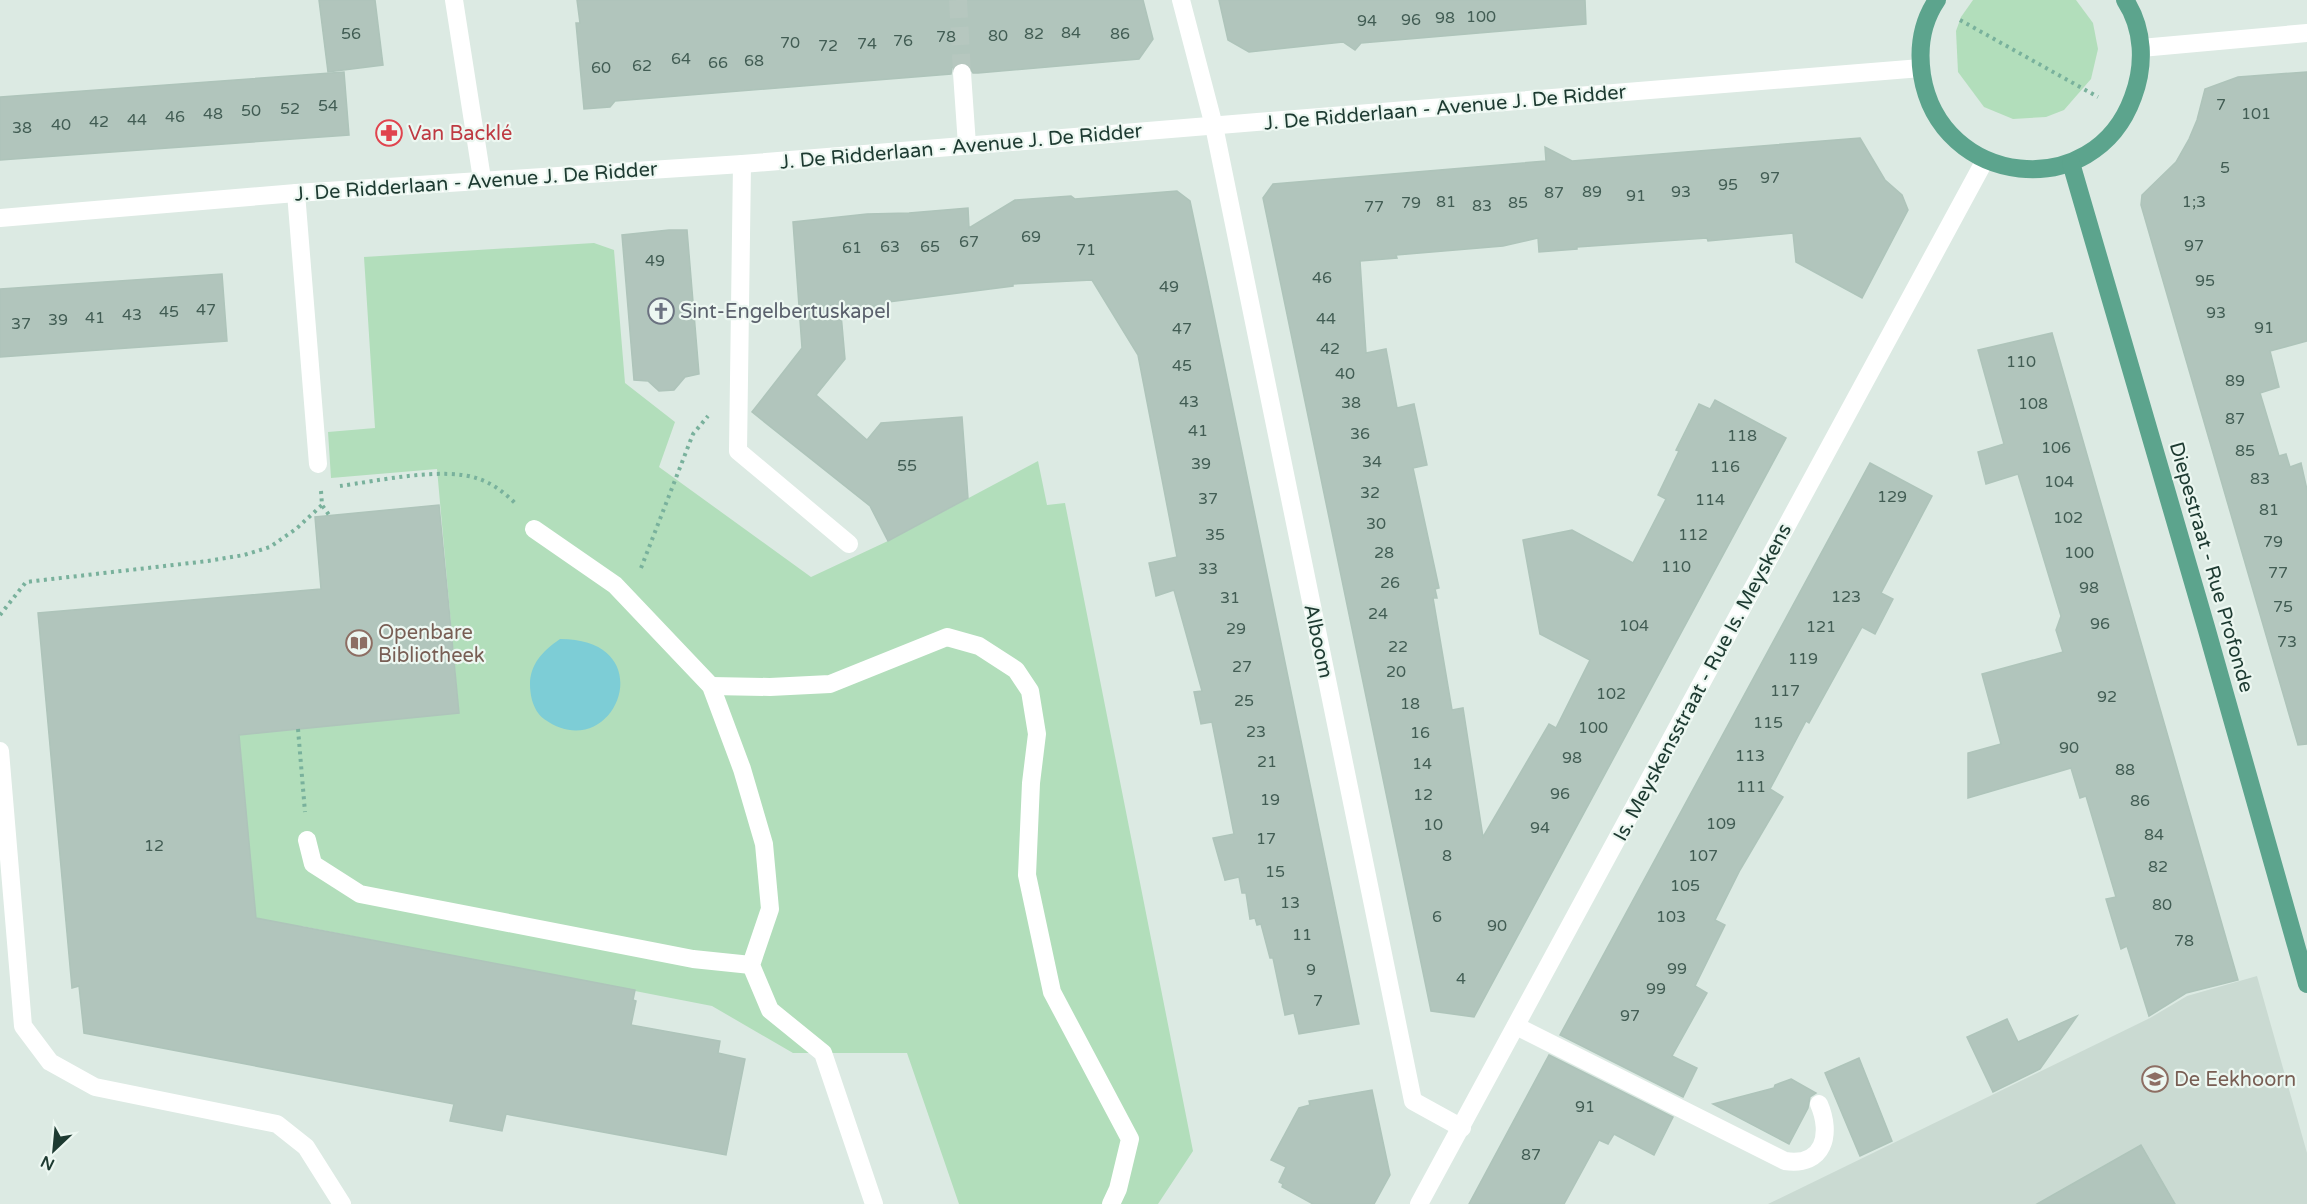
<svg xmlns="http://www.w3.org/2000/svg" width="2307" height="1204" font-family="'Varela Round',sans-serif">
<rect width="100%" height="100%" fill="#dceae3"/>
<path fill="#cadad2" d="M2257 976 2307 1153V1204H1768L2150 1018 2187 996Z"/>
<g fill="#b2debb">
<path d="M1973 0H2076L2093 23 2098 49 2091 79 2064 110 2046 117 2013 119 1984 107 1958 72 1956 31 1961 17Z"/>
<path d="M594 243 614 250 625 383 675 422 659 467 811 577 888 541 1038 461 1047 505 1065 503 1193 1151 1158 1204H959L907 1053H793L712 1006 301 926 258 947 234 677 269 732 459 713 437 469 331 478 328 432 375 428 364 257Z"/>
</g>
<path fill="#7dcdd6" d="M560 639C666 639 614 769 544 719 538 715 534 707 532 700 525 671 537 655 560 639Z"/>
<g fill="#b1c5bc" stroke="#aec4ba" stroke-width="1.5">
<path d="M319 0H375L383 65 328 72Z"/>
<path d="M577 0H1143L1153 39 1139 59 978 73H973L967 63 961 62 952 68 951 74 615 101 610 107 584 109 576 23H580Z"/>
<path d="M1219 0H1585L1586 24 1361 43 1355 50 1343 42 1249 52 1228 40Z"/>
<path d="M344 72 349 135 0 160V97Z"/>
<path d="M2307 72V341L2270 351 2279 387 2260 393 2279 456 2286 454 2290 467 2301 463 2307 490V744L2298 745 2141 205 2142 195 2176 162 2189 139 2197 120 2205 89 2238 77Z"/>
<path d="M1860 138 1885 180 1902 195 1908 210 1862 298 1796 262 1793 233 1708 241 1707 238 1577 247V249L1539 252 1538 238 1503 246 1396 255 1397 258 1360 261 1366 353 1386 349 1397 408 1414 404 1427 465 1413 468 1439 588 1435 589 1437 598H1433L1452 710 1463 708 1483 837 1549 724 1556 728 1590 660 1540 634 1523 540 1572 530 1633 563 1666 499 1658 495 1679 451 1676 450 1699 404 1710 409 1715 400 1786 438 1474 1017 1431 1011 1263 198 1273 184 1546 161 1545 147 1572 161Z"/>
<path d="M1177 191 1190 201 1207 281 1359 1024 1299 1034 1294 1013 1285 1015 1273 958H1270L1261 924 1257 925 1255 918 1250 919 1246 893H1242L1239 877 1225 880 1213 838 1234 834 1212 722 1201 724 1194 692 1202 691 1174 590 1156 596 1149 563 1177 557 1138 355 1092 280 1013 284V286L888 302V304L874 306V309L841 314 845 359 816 395 867 440 881 423 962 417 968 498 888 541 870 506 752 412 802 348 793 222 867 214 909 213 968 208 969 228 1015 200 1071 196 1075 199Z"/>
<path d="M669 230H687L699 374 685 377 674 390 659 391 648 381 634 380 622 235Z"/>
<path d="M222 274 227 341 0 357V289Z"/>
<path d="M2052 333 2238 980 2186 993 2149 1016 2127 946 2121 949 2106 899 2116 897 2086 796 2080 798 2071 768 1968 798V753L2001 744 1982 674 2063 652 2056 630 2061 616 2018 474 1986 484 1978 452 2004 444 1978 350Z"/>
<path d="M1870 463 1932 496 1881 593 1893 599 1875 634 1862 627 1809 723 1806 721 1770 789 1783 797 1740 870 1715 920 1725 925 1695 986 1707 993 1672 1056 1697 1068 1683 1097 1560 1035Z"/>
<path d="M439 505 459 713 239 735 256 918 635 990 633 1000 636 1001 631 1025 720 1041 718 1053 745 1059 726 1155 506 1114 502 1131 450 1121 454 1104 84 1033 79 986 72 988 38 613 321 589 315 517Z"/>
<path d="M2077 1016 2040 1069 1993 1092 1967 1037 2007 1019 2018 1042Z"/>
<path d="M1549 1055 1673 1117 1654 1155 1614 1134 1608 1144 1599 1140 1564 1204H1469Z"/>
<path d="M1859 1058 1892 1141 1860 1156 1825 1073Z"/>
<path d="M1791 1079 1816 1093 1810 1097 1808 1108 1789 1144 1713 1104 1774 1088 1775 1085Z"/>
<path d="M1372 1090 1390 1175 1374 1204H1313L1282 1187 1283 1184 1279 1182 1286 1167 1271 1160 1299 1108 1310 1105 1309 1101Z"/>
<path d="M2141 1145 2175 1204H2037Z"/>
</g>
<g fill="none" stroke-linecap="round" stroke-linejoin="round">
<path stroke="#b6c7bf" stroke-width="18" stroke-dasharray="18 9" stroke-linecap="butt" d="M958 0 962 73"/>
<g stroke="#79b19c" stroke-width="4" stroke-dasharray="3 4.5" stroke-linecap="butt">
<path d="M1960 20 2098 97"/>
<path d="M340 486C377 481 445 466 479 479 494 484 506 494 517 505"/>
<path d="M321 491 322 505 329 515"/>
<path d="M641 568 693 434 708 416"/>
<path d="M0 615 26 582 208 561 244 555 270 547 296 529 322 505"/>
<path d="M298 729 305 812"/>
</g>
<g stroke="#fff" stroke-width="18">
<path d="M454 0 482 179"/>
<path d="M1181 0 1214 126 1413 1101 1462 1128"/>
<path d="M2141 48 2307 33"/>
<path d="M962 73 967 145"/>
<path d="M742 164 738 451 849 544"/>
<path d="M296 193 318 464"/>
<path d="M0 218 296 193 742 164 1921 68"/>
<path d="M534 529 615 585 711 686 742 769 764 844 770 909 751 965 770 1010 823 1053 874 1204"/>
<path d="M711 686 770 687 830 684 947 637 979 646 1016 670 1030 691 1037 734 1031 783 1027 875 1052 992 1130 1139 1118 1189 1111 1204"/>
<path d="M0 751 23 1026 50 1062 95 1087 277 1124 306 1147 342 1204"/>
<path d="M307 840 313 864 360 894 693 959 751 965"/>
<path d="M1516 1026 1785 1161C1824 1167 1832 1134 1819 1104"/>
<path d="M1419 1204 1985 160"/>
</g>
<g stroke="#5ca48d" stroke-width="18">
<path d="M1937 0C1922 22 1918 48 1922 75 1940 187 2094 205 2133 97 2145 65 2144 29 2125 0"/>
<path d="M2071 163 2206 627 2307 984"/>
</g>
</g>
<defs>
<g id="pharmacy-ring" transform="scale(1.35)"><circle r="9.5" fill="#ecf7f1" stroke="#e0444e" stroke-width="1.5"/><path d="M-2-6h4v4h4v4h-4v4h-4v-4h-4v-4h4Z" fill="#e0444e"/></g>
<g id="church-ring" transform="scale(1.35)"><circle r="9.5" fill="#ecf7f1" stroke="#6b7280" stroke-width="1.5"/><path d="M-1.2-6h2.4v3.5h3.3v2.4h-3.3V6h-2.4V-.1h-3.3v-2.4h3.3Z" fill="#6b7280"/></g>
<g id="library-ring" transform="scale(1.35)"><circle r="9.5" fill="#ecf7f1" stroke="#8d6e63" stroke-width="1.5"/><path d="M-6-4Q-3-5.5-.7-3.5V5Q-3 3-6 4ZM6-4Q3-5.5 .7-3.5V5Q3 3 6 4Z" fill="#8d6e63"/></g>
<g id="school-ring" transform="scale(1.35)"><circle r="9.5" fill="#ecf7f1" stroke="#8d6e63" stroke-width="1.5"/><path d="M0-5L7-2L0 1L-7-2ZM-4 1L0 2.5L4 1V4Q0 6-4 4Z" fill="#8d6e63"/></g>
</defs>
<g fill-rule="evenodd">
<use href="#pharmacy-ring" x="389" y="133"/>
<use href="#church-ring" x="661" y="311"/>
<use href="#library-ring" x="359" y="643"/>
<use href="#school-ring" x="2155" y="1079"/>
</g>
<g text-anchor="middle" stroke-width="4.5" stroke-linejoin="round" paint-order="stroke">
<g font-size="16" fill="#425d54">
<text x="1481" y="22">100</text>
<text x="1445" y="23">98</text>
<text x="1411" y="25">96</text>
<text x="1367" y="26">94</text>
<text x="1071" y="38">84</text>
<text x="351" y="39">56</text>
<text x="1034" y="39">82</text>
<text x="1120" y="39">86</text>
<text x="998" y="41">80</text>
<text x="946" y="42">78</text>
<text x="903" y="46">76</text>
<text x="790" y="48">70</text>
<text x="867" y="49">74</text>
<text x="828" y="51">72</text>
<text x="681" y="64">64</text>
<text x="754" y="66">68</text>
<text x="718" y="68">66</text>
<text x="642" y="71">62</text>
<text x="601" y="73">60</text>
<text x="2221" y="110">7</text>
<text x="328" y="111">54</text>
<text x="290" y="114">52</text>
<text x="251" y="116">50</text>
<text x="213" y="119">48</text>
<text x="2256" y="119">101</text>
<text x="175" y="122">46</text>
<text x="137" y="125">44</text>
<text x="99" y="127">42</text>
<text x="61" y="130">40</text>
<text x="22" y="133">38</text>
<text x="2225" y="173">5</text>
<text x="1770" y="183">97</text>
<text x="1728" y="190">95</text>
<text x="1592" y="197">89</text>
<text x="1681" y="197">93</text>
<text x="1554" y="198">87</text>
<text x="1636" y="201">91</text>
<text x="1446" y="207">81</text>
<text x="2194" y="207">1;3</text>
<text x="1411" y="208">79</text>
<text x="1518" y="208">85</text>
<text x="1482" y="211">83</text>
<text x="1374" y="212">77</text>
<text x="1031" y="242">69</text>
<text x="969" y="247">67</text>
<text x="2194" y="251">97</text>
<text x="890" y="252">63</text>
<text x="930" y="252">65</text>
<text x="852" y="253">61</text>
<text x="1086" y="255">71</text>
<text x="655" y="266">49</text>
<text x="1322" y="283">46</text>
<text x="2205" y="286">95</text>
<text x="1169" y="292">49</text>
<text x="206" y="315">47</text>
<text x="169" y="317">45</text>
<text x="2216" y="318">93</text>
<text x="132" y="320">43</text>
<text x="95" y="323">41</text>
<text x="1326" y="324">44</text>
<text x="58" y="325">39</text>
<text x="21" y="329">37</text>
<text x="2264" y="333">91</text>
<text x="1182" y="334">47</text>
<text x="1330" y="354">42</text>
<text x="2021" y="367">110</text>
<text x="1182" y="371">45</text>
<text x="1345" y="379">40</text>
<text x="2235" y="386">89</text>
<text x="1189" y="407">43</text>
<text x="1351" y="408">38</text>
<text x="2033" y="409">108</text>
<text x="2235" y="424">87</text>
<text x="1198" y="436">41</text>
<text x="1360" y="439">36</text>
<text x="1742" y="441">118</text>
<text x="2056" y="453">106</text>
<text x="2245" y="456">85</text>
<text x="1372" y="467">34</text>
<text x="1201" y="469">39</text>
<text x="907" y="471">55</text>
<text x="1725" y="472">116</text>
<text x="2260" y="484">83</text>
<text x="2059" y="487">104</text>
<text x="1370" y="498">32</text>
<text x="1892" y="502">129</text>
<text x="1208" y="504">37</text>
<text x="1710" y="505">114</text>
<text x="2269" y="515">81</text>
<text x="2068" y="523">102</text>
<text x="1376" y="529">30</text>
<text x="1215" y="540">35</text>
<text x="1693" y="540">112</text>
<text x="2273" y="547">79</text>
<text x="1384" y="558">28</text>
<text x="2079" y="558">100</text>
<text x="1676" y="572">110</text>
<text x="1208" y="574">33</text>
<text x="2278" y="578">77</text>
<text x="1390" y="588">26</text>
<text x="2089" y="593">98</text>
<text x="1846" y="602">123</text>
<text x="1230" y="603">31</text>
<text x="2283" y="612">75</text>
<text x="1378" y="619">24</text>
<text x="2100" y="629">96</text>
<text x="1634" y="631">104</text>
<text x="1821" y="632">121</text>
<text x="1236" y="634">29</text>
<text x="2287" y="647">73</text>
<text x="1398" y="652">22</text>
<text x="1803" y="664">119</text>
<text x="1242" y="672">27</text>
<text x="1396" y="677">20</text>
<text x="1785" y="696">117</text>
<text x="1611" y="699">102</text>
<text x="2107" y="702">92</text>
<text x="1244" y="706">25</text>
<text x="1410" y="709">18</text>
<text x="1768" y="728">115</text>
<text x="1593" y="733">100</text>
<text x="1256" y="737">23</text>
<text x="1420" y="738">16</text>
<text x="2069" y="753">90</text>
<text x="1750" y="761">113</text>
<text x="1572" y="763">98</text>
<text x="1267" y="767">21</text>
<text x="1422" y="769">14</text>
<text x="2125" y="775">88</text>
<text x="1751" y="792">111</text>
<text x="1560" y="799">96</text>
<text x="1423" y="800">12</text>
<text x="1270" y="805">19</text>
<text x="2140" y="806">86</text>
<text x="1721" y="829">109</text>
<text x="1433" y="830">10</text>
<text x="1540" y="833">94</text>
<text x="2154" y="840">84</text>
<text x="1266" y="844">17</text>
<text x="154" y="851">12</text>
<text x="1447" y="861">8</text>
<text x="1703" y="861">107</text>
<text x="2158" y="872">82</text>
<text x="1275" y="877">15</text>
<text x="1685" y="891">105</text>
<text x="1290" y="908">13</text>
<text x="2162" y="910">80</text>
<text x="1437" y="922">6</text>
<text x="1671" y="922">103</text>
<text x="1497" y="931">90</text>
<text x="1302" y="940">11</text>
<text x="2184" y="946">78</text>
<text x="1677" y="974">99</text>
<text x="1311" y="975">9</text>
<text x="1461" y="984">4</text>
<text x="1656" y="994">99</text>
<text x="1318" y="1006">7</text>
<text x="1630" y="1021">97</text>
<text x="1585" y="1112">91</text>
<text x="1531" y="1160">87</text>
</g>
<g font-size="20" fill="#1d3a31" stroke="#ecf7f1">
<text transform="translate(1445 107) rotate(-5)" y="7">J. De Ridderlaan - Avenue J. De Ridder</text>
<text transform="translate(961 146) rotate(-5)" y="7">J. De Ridderlaan - Avenue J. De Ridder</text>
<text transform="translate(476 181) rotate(-4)" y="7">J. De Ridderlaan - Avenue J. De Ridder</text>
<text transform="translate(2212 567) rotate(74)" y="7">Diepestraat - Rue Profonde</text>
<text transform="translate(1319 641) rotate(78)" y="7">Alboom</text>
<text transform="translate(1702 682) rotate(-62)" y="7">Is. Meyskensstraat - Rue Is. Meyskens</text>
</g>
<g font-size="20" fill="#be3a42" stroke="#ecf7f1" text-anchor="start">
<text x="408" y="140">Van Backlé</text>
</g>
<g font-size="20" fill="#5b616d" stroke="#ecf7f1" text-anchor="start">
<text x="680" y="318">Sint-Engelbertuskapel</text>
</g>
<g font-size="20" fill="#785e54" stroke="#ecf7f1" text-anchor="start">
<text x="378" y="639">Openbare<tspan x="378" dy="23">Bibliotheek</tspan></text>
<text x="2174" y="1086">De Eekhoorn</text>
</g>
</g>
<g transform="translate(54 1150) rotate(206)" stroke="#ecf7f1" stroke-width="4.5" paint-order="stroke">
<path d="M0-4.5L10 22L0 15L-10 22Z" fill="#1d3a31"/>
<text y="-9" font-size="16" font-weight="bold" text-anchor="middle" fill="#1d3a31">N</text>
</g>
</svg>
